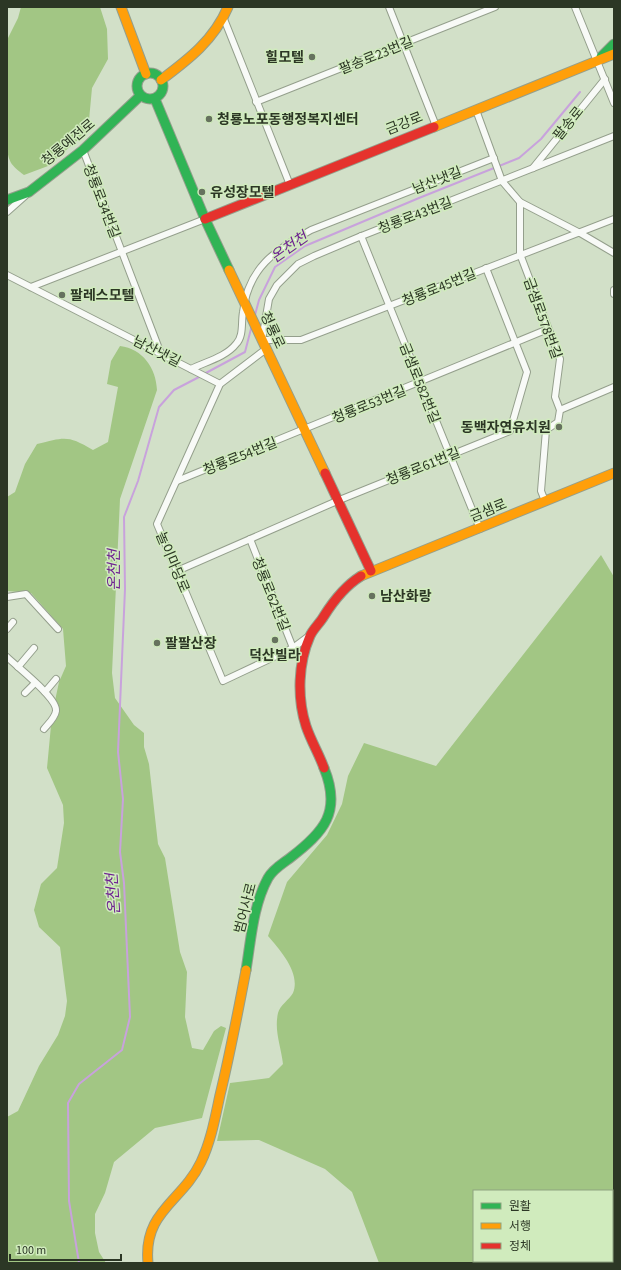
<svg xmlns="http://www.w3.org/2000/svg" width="621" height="1270" font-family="'Source Sans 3','Noto Sans KR',sans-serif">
<rect width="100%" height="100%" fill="#d2e0c8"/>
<g fill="#a2c684" fill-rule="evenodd">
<path d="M21 7H100L107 29 108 59 92 88 88 131 48 166 24 175C11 165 8 162 7 145V40L18 18Z"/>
<path d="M120 346C143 349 156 368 157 390L120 499 112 673 115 698 134 725 144 733V747L149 764 158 844 165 858 180 952 187 972 185 1017 192 1048 203 1050 214 1031 221 1026 226 1028 202 1118 155 1128 114 1162 105 1193 95 1214V1233L99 1252 106 1263H7V1117L18 1111 39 1066 58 1035 65 1016 67 1001 60 947 39 927 34 910 41 884 57 868 64 823 63 805 47 768 52 715 59 682 66 666 63 629 31 593 7 591V497L15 492 25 464 37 444C65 437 68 435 93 450L108 442 118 387 107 384 111 361Z"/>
<path d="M601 555 614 577V1263H379L352 1192 325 1169 259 1140 217 1141 230 1083 269 1078 283 1064C281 1046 274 1031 278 1013 280 1005 289 1000 293 993 301 973 280 950 268 936L287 882 327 835 342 804 348 776 364 743 436 766ZM474 1191H612V1261H474Z"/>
</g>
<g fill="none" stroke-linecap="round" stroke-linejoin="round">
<g stroke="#c8a2dc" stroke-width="2">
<path d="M255 315 259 300 275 267 305 246 419 198 519 158 541 139 580 92"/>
<path d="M204 374 245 352 252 325"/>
<path d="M79 1263 69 1201 68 1103 79 1084 122 1050 130 1017 124 883 120 852 123 799 118 752 125 589 124 517 138 481 159 407 174 390 201 376"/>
</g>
<g stroke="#949f8c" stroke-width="8">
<g id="street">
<path d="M389 7 436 126"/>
<path d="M575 7 614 103"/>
<path d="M224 19 290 185"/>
<path d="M256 102 495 7"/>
<path d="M476 110 502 181 520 202V254L560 359 555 397 560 410 558 422 546 430 541 491 545 501"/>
<path d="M614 136 359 237 314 256 298 264 277 285 269 299 262 340H301L614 219"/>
<path d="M83 150 161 354"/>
<path d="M533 168 605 79"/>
<path d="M520 202 580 233 614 253"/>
<path d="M7 212 25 196"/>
<path d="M361 236 480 529"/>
<path d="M7 275 220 384"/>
<path d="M31 287 205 219"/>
<path d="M614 290V294"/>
<path d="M266 349 220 384 157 524 223 681 293 648 309 636"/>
<path d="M191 369C205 362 226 357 236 344 244 336 241 322 243 312 248 268 275 250 311 230L494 158"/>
<path d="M560 410 614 387"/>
<path d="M177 481 548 329"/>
<path d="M250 539 293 648"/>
<path d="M177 571 337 501 510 431 527 372 486 268"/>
<path d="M7 597 26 594 58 629"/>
<path d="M7 629 13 622"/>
<path d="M7 657C17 667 58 698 56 711 55 718 48 724 44 729"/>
<path d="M18 667 34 648"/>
<path d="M45 692 56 679"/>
<path d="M25 693 35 683"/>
</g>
</g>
<g stroke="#949f8c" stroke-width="11">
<g id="fast">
<path d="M601 57 614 44"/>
<circle cx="150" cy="86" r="13"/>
<path d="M155 99 205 219 229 270"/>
<path d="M7 200 29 192 83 150 140 96"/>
<path d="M246 970C251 940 253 905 268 878 273 869 282 864 290 858 324 832 342 812 324 768"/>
</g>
</g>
<g stroke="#949f8c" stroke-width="11">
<g id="slow">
<path d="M121 7 146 74"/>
<path d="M161 80C189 59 214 40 228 7"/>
<path d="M434 127 614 54"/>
<path d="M229 270 325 473"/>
<path d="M361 576 614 473"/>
<path d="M148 1263C143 1211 182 1202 201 1162 211 1141 215 1118 220 1095 230 1054 238 1012 246 970"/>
</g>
</g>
<g stroke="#949f8c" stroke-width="11">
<g id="jam">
<path d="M205 219 434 127"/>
<path d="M325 473 371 571"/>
<path d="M324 768C319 754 311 741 306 726 297 698 298 663 310 636 313 629 320 623 324 616 334 600 345 586 361 576"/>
</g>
</g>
<use href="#street" stroke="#f8faf7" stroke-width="6"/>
<use href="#fast" stroke="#30b455" stroke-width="9"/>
<use href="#slow" stroke="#ff9f0a" stroke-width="9"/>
<use href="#jam" stroke="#e5322d" stroke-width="9"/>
</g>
<g fill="#66725e" stroke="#d0ebbd" stroke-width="1.5">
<circle cx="312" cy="57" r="4"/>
<circle cx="209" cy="119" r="4"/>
<circle cx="202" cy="192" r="4"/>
<circle cx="62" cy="295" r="4"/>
<circle cx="559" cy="427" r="4"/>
<circle cx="372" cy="596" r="4"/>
<circle cx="275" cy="640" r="4"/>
<circle cx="157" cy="643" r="4"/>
</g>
<g text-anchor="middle" stroke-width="3" stroke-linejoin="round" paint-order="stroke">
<g font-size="14" fill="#2c3725" stroke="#d0ebbd">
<text transform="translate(376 55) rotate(-22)" y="5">팔송로23번길</text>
<text transform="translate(404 123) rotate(-22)" y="5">금강로</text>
<text transform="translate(568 123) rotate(-51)" y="5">팔송로</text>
<text transform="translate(68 142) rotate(-40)" y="5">청룡예전로</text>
<text transform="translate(437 180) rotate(-21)" y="5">남산냇길</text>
<text transform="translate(102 201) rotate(69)" y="5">청룡로34번길</text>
<text transform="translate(415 215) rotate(-21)" y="5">청룡로43번길</text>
<text transform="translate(439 287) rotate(-22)" y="5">청룡로45번길</text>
<text transform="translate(543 318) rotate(70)" y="5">금샘로578번길</text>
<text transform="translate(273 330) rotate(65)" y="5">청룡로</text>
<text transform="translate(157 351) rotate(27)" y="5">남산냇길</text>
<text transform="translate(420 383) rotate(68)" y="5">금샘로582번길</text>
<text transform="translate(369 404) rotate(-22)" y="5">청룡로53번길</text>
<text transform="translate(240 456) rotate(-22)" y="5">청룡로54번길</text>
<text transform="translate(423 466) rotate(-22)" y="5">청룡로61번길</text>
<text transform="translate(488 510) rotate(-22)" y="5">금샘로</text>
<text transform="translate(173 562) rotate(67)" y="5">놀이마당로</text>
<text transform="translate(271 594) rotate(68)" y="5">청룡로62번길</text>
<text transform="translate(245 908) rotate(-76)" y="5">범어사로</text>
</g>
<g font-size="14" font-weight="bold" fill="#2c3725" stroke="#d0ebbd" text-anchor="start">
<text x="304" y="62" text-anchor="end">힐모텔</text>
<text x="217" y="124">청룡노포동행정복지센터</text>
<text x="210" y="197">유성장모텔</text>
<text x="70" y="300">팔레스모텔</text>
<text x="551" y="432" text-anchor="end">동백자연유치원</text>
<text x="380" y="601">남산화랑</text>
<text x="165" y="648">팔팔산장</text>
<text x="275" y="660" text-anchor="middle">덕산빌라</text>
</g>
<g font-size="15" font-style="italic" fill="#6e2291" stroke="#d0ebbd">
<text transform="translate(289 247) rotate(-35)" y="5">온천천</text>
<text transform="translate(114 570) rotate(-90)" y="5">온천천</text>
<text transform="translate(113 894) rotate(-94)" y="5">온천천</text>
</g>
</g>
<rect width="621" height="1270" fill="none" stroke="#2c3725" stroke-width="16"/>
<rect x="473" y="1190" width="140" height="72" fill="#d0ebbd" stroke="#8ea380"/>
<rect x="481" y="1203" width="20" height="6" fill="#30b455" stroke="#8ea380"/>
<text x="509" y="1210" font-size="12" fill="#2c3725">원활</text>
<rect x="481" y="1223" width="20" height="6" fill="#ff9f0a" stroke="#8ea380"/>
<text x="509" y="1230" font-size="12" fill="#2c3725">서행</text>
<rect x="481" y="1243" width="20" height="6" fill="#e5322d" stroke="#8ea380"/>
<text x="509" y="1250" font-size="12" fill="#2c3725">정체</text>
<path d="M10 1254v6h111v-6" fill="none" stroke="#2c3725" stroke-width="2"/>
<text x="16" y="1254" font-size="12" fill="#2c3725" stroke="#d0ebbd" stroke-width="3" paint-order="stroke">100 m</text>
</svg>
